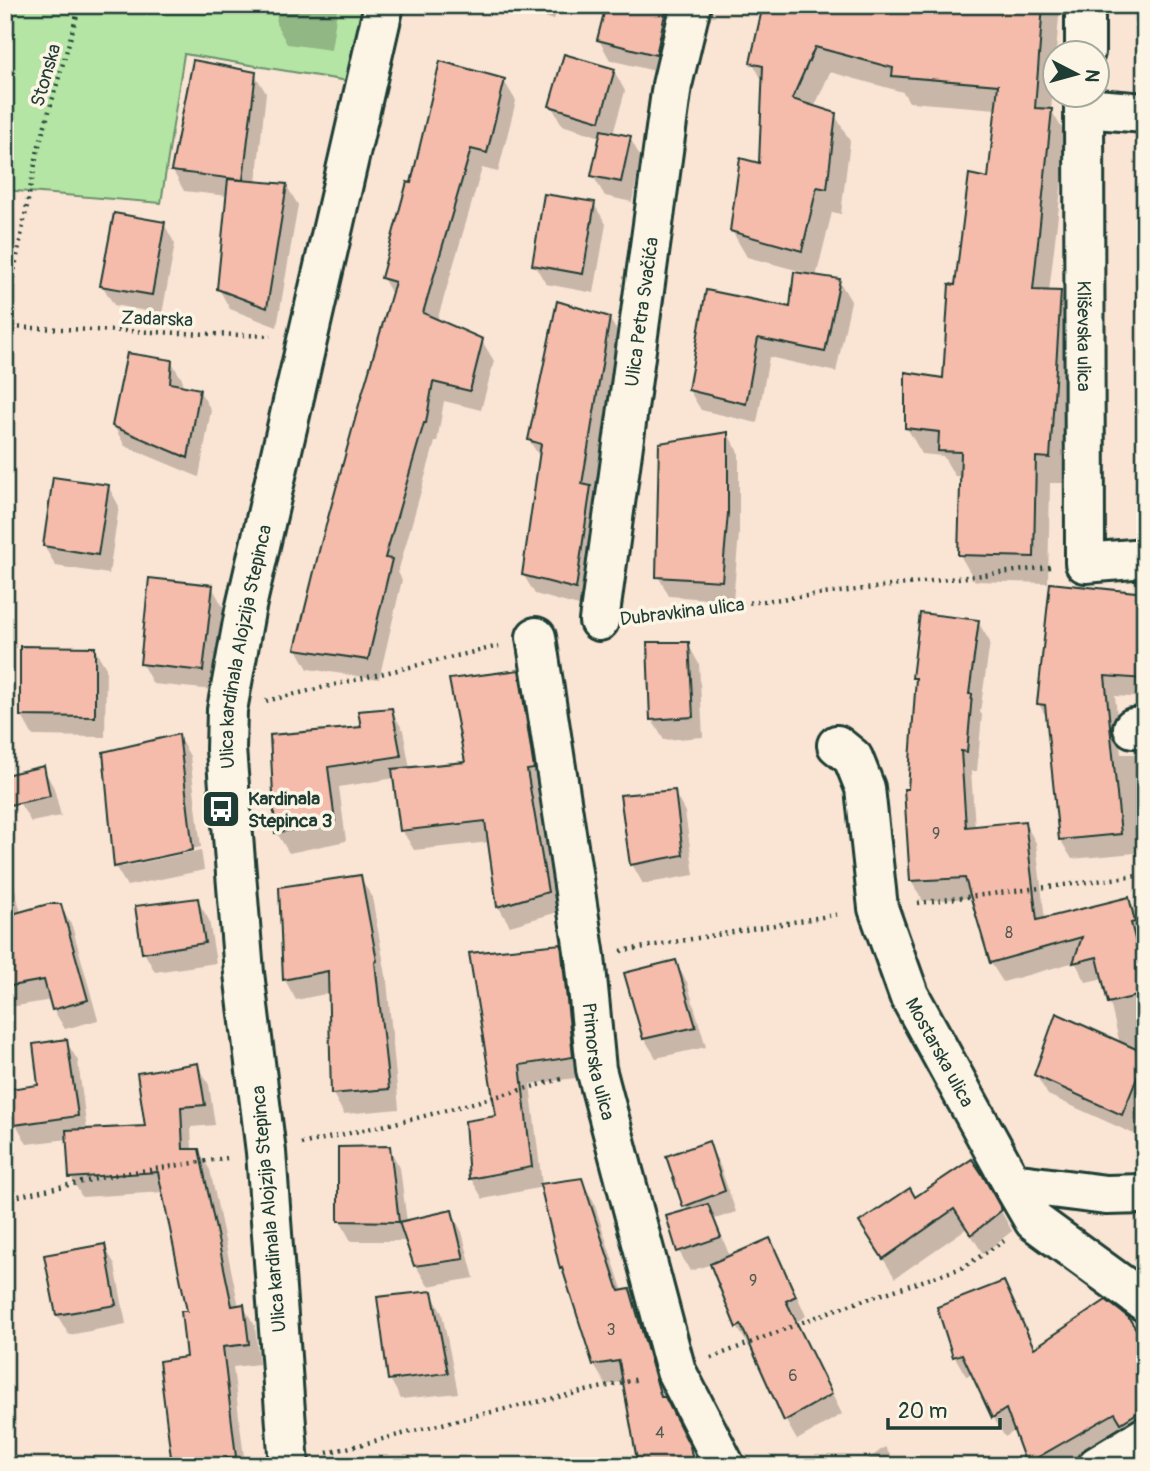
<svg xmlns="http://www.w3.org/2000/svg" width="1150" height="1471" font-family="Pangolin,sans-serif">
<rect width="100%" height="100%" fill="#fae4d4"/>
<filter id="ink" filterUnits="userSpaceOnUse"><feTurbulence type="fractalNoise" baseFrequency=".0143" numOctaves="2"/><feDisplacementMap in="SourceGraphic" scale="14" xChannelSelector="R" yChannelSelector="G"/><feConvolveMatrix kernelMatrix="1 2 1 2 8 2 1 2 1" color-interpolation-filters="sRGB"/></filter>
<g filter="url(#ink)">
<path fill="#b5e5a5" stroke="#6a916c" stroke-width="2" d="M5 5H371L354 82 184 54 161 203 5 190Z"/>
<g fill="#0003">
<path d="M278 5H338L331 50 287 44 276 24Z"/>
<path d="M511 5 551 6 557 5 554 20Z"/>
<path d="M605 5H667L678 25 667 74 610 60 599 40 607 6Z"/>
<path d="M769 5H1060L1051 110 1067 137 1049 292 1060 293 1075 319 1065 483H1050L1048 583 975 581 960 555 962 477 955 476 943 456 922 454 907 428 944 380 956 286 990 180 997 109 909 102 903 92 830 72 814 108 835 115 850 141 841 214 832 212 816 277 839 281 851 301 836 372 769 357 757 423 701 410 689 390 792 309 807 273 747 257 732 231 761 165 764 83 752 62Z"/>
<path d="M614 71 625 91 613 134 630 138 641 158 632 202 605 196 593 176 601 137 562 125 551 105Z"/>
<path d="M254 73 266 93 256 183 286 185 298 205 277 327 230 309 219 289 228 196 184 191 173 171Z"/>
<path d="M504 81 516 101 498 172 482 168 437 321 482 341 494 361 481 410 444 401 437 442H435L398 572 402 580 379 679 308 669 297 649 393 296 383 278 412 185Z"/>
<path d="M594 204 606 224 594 293 546 284 534 264Z"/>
<path d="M1141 215H1145V324L1135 307Z"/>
<path d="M164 224 175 244 162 314 114 305 102 285Z"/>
<path d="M609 318 621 338 594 496 601 508 586 608 535 594 523 574 541 459 529 440Z"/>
<path d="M171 361 183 381 182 387 199 390 211 410 199 477 125 446 114 426Z"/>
<path d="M728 434 739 454V534L733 601 669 596 658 576Z"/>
<path d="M108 486 119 506 109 574 56 566 44 546Z"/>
<path d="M212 587 223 607 214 690 153 684 142 664Z"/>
<path d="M1145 607V698L1115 696 1121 754H1145V852L1072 859 1060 839 1048 720 1039 704Z"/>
<path d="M978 622 990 642 980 712 982 715 977 771H971L975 828 1025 823 1036 843 1045 920 1128 899 1140 919 1145 939V942L1142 943 1143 947H1145V1105L1134 1134 1048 1095 1036 1075 1120 1044 1104 978 1086 982 1075 962 1003 982 991 963 973 898 923 901 911 881 909 791 917 684 913 677Z"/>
<path d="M649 644H688L699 664 703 737 664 740 652 720Z"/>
<path d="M94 648 106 668 105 737 33 736 22 716Z"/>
<path d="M518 672 529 692 544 788 537 790 558 912 510 926 498 906 490 842 414 850 402 830 395 778 339 787 346 841 289 853 277 833 272 737 363 729 391 710 403 730 410 769 467 764Z"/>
<path d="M178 736 190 756 201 847 122 863V867L201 850 204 870 127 886 115 866Z"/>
<path d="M43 768 54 788 61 816 31 822 19 802Z"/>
<path d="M674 792 685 812 694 875 643 884 632 864Z"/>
<path d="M5 847 21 914 60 906 72 926 98 1020 65 1029 53 1009 51 1000 5 1008Z"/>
<path d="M360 877 372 897 387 981 399 1109 344 1114 333 1094 330 993 296 1000 285 980 281 888Z"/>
<path d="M197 900 209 920 216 963 155 972 144 952Z"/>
<path d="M560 946 571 966 583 1077 530 1084 542 1185 581 1180 593 1200 623 1292 629 1291 641 1311 668 1405 700 1466H640L625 1381 606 1385 594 1365 566 1275 562 1268 543 1187 483 1199 471 1179 467 1123 498 1117Z"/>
<path d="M675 962 687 982 706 1047 656 1058 644 1038Z"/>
<path d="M66 1041 78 1061 87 1131 147 1127 198 1065 209 1085 215 1125 191 1127 192 1150H198L210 1170 239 1307 243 1306 255 1326 259 1364 233 1367 245 1466H175L174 1464 188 1359 189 1312 164 1192 82 1197 71 1177 68 1139 27 1144 16 1124 40 1087Z"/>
<path d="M708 1143 719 1163 736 1212 715 1219 730 1257 770 1240 781 1260 806 1316 796 1322 842 1414 797 1440 786 1421 752 1345 749 1346 737 1327 712 1264 690 1271 679 1251 687 1212 668 1157Z"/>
<path d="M389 1148 400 1168 407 1222 451 1212 462 1232 474 1278 428 1286 416 1266 408 1241H351L340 1221Z"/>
<path d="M981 1175 1012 1231 983 1254 967 1228 895 1278 873 1242 915 1200Z"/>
<path d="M104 1245 115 1265 126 1324 69 1335 57 1315 46 1256Z"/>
<path d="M1003 1284 1014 1303 1035 1349 1145 1345V1435L1128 1432 1069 1466H1030L1016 1430 1005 1437 993 1417 973 1374 966 1376 955 1357 939 1308Z"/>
<path d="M431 1293 442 1313 458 1393 401 1399 390 1379Z"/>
<path d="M885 1447 897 1466H859Z"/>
<path d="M462 1461 465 1466H423Z"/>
</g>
<g fill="#f5bcab" stroke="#1f3d34" stroke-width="2">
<path d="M606 5H667L656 55 597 40Z"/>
<path d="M763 5H1043L1035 108 1052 109 1033 290 1061 291 1050 458 1036 457 1034 557 958 555 961 452 938 451 939 432 905 428V372L943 378 949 284 955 285 969 174 988 178 998 85 892 76 893 68 815 47 792 99 836 113 827 189 817 187 802 251 730 231 740 158 759 163 763 66 750 63Z"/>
<path d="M564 54 615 69 600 121 549 106Z"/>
<path d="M193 60 256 72 243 180 171 171Z"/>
<path d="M440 61 505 79 487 153 471 149 423 313 483 339 470 391 433 382 426 423H424L385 558 392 559 368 660 295 649 320 547 360 401 395 282 381 278 407 182 411 183Z"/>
<path d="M601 130 631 136 621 182 591 176Z"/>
<path d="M228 179 287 184 267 308 217 289Z"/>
<path d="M544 194 595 202 583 274 532 265Z"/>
<path d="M114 213 165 222 152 295 100 286Z"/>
<path d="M794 272 840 279 825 352 758 338 746 404 688 390 706 290 790 307Z"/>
<path d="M557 301 610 317 582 484 591 486 576 589 522 575 541 444 528 440Z"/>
<path d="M127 353 172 360 170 383 200 389 188 458 112 426Z"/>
<path d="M728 432V513L722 581 656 577 659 443Z"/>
<path d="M53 477 109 485 98 555 43 546Z"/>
<path d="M149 578 213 585 203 671 140 664Z"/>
<path d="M1050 583 1145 593V679L1105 676 1121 834 1059 840 1045 705 1037 704Z"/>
<path d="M920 613 979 620 969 694H972L967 752 961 751 966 827 1025 821 1037 920 1129 897 1135 922 1131 923 1137 947 1145 945V994L1108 1003 1097 957 1073 963 1082 937 990 963 965 878 910 881 904 789H908L916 678H912Z"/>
<path d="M647 642H689L693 717 650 720Z"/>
<path d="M20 646 95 647V717L20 716Z"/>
<path d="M519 670 534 769 527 770 548 892 497 907 485 821 400 831 392 769 465 762 449 679Z"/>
<path d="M392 708 401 756 328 767 335 821 275 833 270 735 361 727 358 711Z"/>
<path d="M179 734 193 850 114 867 103 752Z"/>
<path d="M44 766 50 796 5 806V775Z"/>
<path d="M675 790 683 855 630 865 620 795Z"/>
<path d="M361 875 377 961 375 962 389 1089 331 1094 328 971 283 980 279 887Z"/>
<path d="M198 898 205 943 142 953 135 906Z"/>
<path d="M48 904H61L88 1000 52 1010 44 980 5 987V916Z"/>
<path d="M561 944 573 1057 520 1065 532 1167 469 1179 465 1121 496 1116 469 953Z"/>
<path d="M676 960 696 1027 643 1039 624 973Z"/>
<path d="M1056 1013 1145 1053V1058L1122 1115 1034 1075Z"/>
<path d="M67 1039 78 1116 14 1125 9 1089 38 1085 33 1044Z"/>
<path d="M198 1063 205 1105 181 1107 183 1149H199L232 1306 244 1304 249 1344 223 1347 236 1457 172 1465 159 1361 186 1357 181 1311H187L158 1172 69 1178 66 1130 145 1126 137 1073Z"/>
<path d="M709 1141 725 1191 683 1207 666 1156Z"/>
<path d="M390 1146 399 1222 338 1221V1147Z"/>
<path d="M972 1159 982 1174 1002 1210 971 1235 954 1209 883 1259 859 1222 910 1188 915 1197Z"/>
<path d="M582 1178 619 1291 630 1289 661 1397H665L690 1446 694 1466H638L619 1361 593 1365 562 1268 560 1269 540 1184Z"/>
<path d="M708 1204 721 1237 677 1252 666 1216Z"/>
<path d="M452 1210 464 1259 414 1266 399 1222Z"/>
<path d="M770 1238 796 1296 786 1301 832 1394 784 1421 741 1325 736 1328 710 1264Z"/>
<path d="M105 1244 116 1305 56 1315 44 1255Z"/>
<path d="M1004 1281 1034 1348 1106 1300 1128 1317 1145 1342V1408L1121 1423 1115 1413 1026 1464 1006 1409 992 1418 962 1354 953 1357 937 1307Z"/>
<path d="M432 1291 448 1373 388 1380 377 1297Z"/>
</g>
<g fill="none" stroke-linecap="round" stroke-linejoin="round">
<g stroke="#1f3d34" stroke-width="44">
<g id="minor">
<path d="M1085 52V5"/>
<path id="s1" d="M1084 94 1085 563 1145 558"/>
<path d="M1084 108 1145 113"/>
<path id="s2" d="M599 621 672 85 691 5"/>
<path id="s3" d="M536 637 585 957 596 1069 676 1371 725 1466"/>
<path d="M1133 728 1145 727"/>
<path id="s4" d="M837 745 853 758 865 788 878 908 909 995 1012 1183 1034 1221 1145 1302"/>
<path d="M1012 1183 1106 1195 1145 1194"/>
<path id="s5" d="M289 1466 266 1152 244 973 226 749 227 710 245 611 384 5"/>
<path d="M1097 1466 1145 1437"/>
</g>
</g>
<g stroke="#1f3d34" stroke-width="4.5" stroke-dasharray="2 5" stroke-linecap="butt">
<path d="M5 318 38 149 80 5"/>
<path d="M5 327 271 336"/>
<path d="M638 616 1050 567"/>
<path d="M266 701 499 646"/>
<path d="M918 903 1145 875"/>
<path d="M621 951 840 914"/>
<path d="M301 1144 417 1118 561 1079"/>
<path d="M5 1199 114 1175 227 1158"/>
<path d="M711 1358 834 1310 962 1268 1004 1241"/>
<path d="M327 1453 474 1416 639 1379"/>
</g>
<use href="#minor" stroke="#fcf5e5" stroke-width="38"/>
</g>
</g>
<defs>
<g id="bus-square" transform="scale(2.0125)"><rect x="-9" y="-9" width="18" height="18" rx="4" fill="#1f3d34" stroke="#fcf5e5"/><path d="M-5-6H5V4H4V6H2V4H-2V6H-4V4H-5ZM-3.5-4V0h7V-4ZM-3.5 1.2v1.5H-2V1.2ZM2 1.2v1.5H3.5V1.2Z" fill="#fff"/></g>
</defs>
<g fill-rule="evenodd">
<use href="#bus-square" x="221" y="809"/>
</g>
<g text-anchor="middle" stroke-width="7" stroke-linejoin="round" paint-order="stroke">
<g font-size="16" fill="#545d52">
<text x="936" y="839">9</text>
<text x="1009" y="938">8</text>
<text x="753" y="1286">9</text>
<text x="611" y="1335">3</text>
<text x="793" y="1381">6</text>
<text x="660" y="1438">4</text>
</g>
<g font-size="19" fill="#1f3d34" stroke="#fcf5e5">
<text transform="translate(45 75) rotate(-74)" y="7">Stonska</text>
<text dy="7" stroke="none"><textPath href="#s2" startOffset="312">Ulica Petra Svačića</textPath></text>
<text transform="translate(157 318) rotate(2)" y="7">Zadarska</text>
<text dy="7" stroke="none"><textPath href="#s1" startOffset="242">Kliševska ulica</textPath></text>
<text transform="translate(682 611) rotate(-7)" y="7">Dubravkina ulica</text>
<text dy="7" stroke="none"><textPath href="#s5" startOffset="824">Ulica kardinala Alojzija Stepinca</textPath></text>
<text dy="7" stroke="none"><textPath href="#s4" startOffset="331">Mostarska ulica</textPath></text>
<text dy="7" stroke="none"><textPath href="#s3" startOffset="429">Primorska ulica</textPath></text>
<text transform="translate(268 1209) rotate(-95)" y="7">Ulica kardinala Alojzija Stepinca</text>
</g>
<g font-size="19" font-weight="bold" fill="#1f3d34" stroke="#fcf5e5" text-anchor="start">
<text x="248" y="805">Kardinala<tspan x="248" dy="22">Stepinca 3</tspan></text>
</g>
</g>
<rect width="1150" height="1471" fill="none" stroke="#fcf5e5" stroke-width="28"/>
<rect x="14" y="14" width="1122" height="1443" fill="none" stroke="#1f3d34" stroke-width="2.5" filter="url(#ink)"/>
<g transform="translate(1076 74) rotate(96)"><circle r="33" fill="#fcf5e5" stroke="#a4ab9e" stroke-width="2"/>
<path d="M0-5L12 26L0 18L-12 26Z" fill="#1f3d34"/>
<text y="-10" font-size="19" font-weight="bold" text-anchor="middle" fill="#1f3d34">N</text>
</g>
<path d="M888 1418v10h112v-10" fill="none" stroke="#1f3d34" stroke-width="3.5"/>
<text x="898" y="1418" font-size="21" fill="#1f3d34" stroke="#fcf5e5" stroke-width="5" paint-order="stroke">20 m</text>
</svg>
